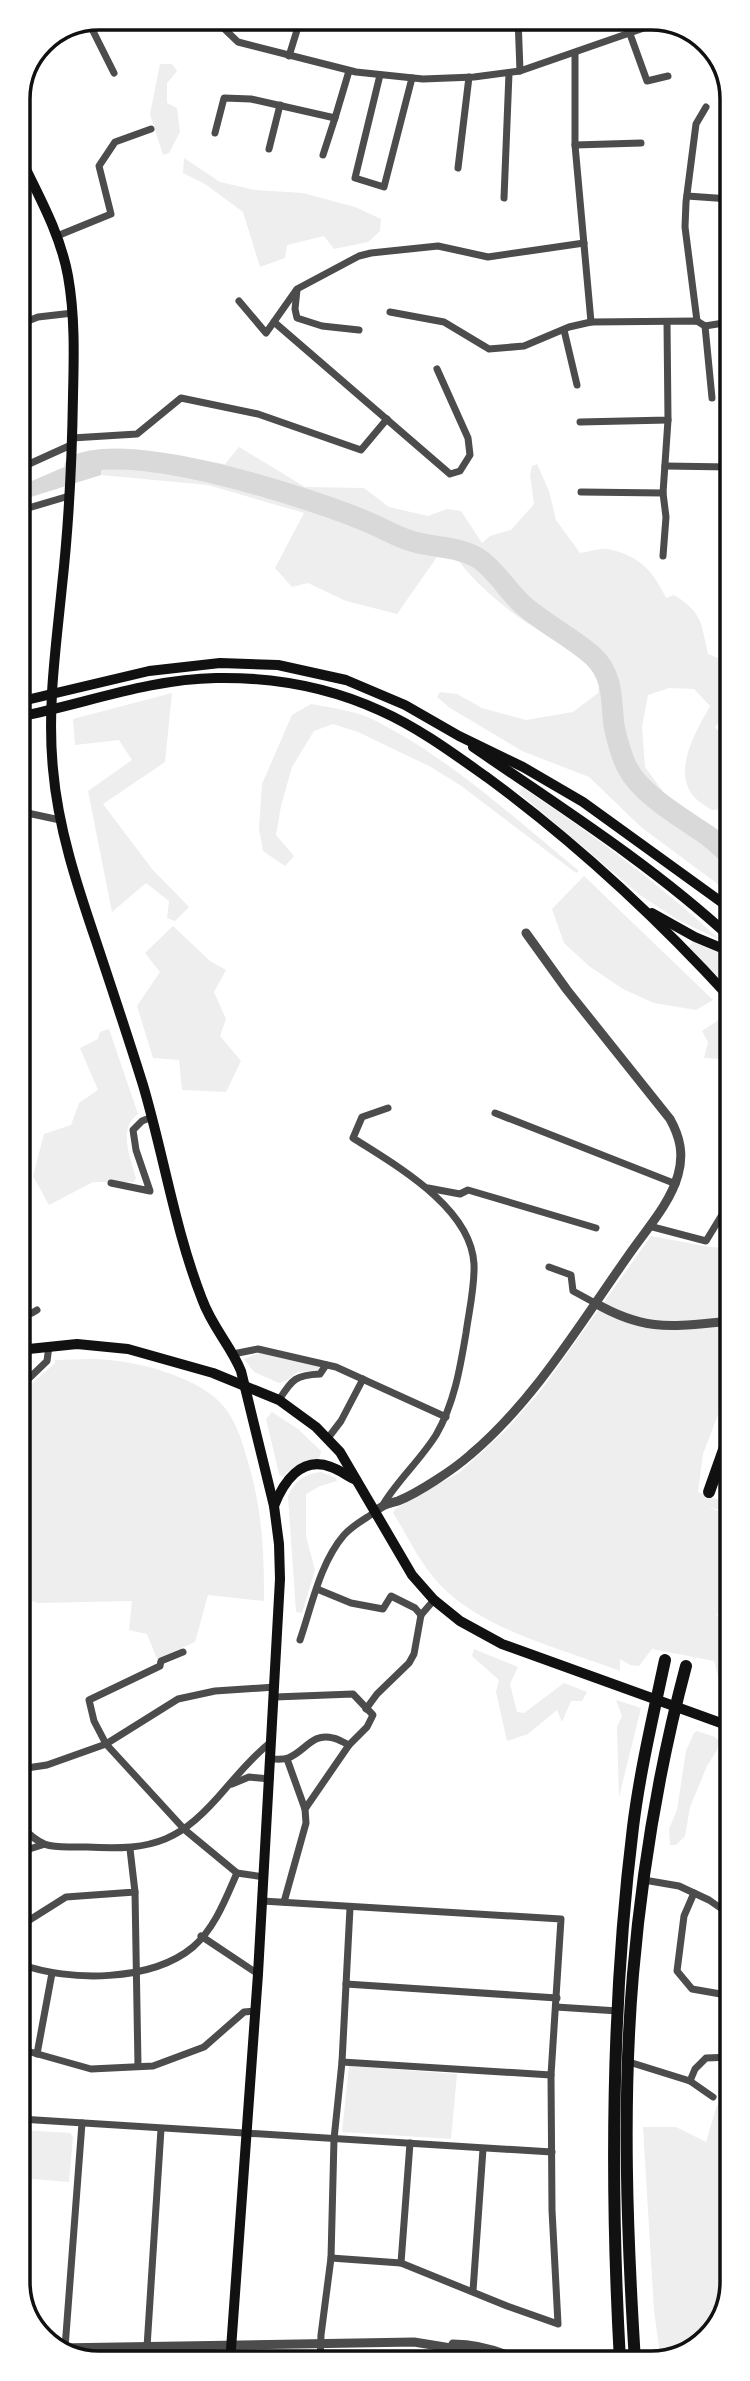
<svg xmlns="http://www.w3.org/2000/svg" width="750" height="2381" font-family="Poppins,sans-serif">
<rect width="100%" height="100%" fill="#fff"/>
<g fill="#eee">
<path d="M160 64H172L177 71 167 83V103L177 108 180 132 169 153 163 155 150 114Z"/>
<path d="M184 158 220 182 255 190 303 193 355 207 381 219 380 231 368 242 334 249 324 236 287 245 285 258 260 267 243 212 205 184 183 173Z"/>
<path d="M239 447 305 487 364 488 389 507 428 516 447 509 461 511 482 543 490 536 511 530 534 504 530 475 532 466 537 464 549 491 556 520 580 553C589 552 600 548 608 549 640 556 653 571 666 598L674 595C703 613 701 623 708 654L728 662 731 675V709L715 727 726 739V754L722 769 731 772V809L712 810C706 806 695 800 691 793 674 766 697 730 710 706L694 689 669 688 648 695 642 727 645 767 698 839 731 868V894L641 827 589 777 522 751 450 708 437 697 440 692 457 694 482 708 526 720 573 712 598 693 600 679 593 647C583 645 570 645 561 641 525 626 481 591 458 560L437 557 397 614 346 601 308 583 292 587 275 568 304 513 208 485 101 475 100 470 132 465 180 471 184 457 225 464Z"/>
<path d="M172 693 165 762 103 804 152 869 189 907 175 921 167 918 169 901 146 883 112 912 88 791 132 760 119 740 75 745 73 719Z"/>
<path d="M311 704C333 708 358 711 378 722 450 759 516 819 579 871L576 873 460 785 429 766 358 732 333 724 314 731 292 767 281 806 276 835 294 856 285 866 263 851 259 829 262 784 292 715Z"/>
<path d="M523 788C593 834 658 883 720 940L678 920 640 895 519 793Z"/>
<path d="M584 876 713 1000 696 1010 654 1003 623 989 589 966 564 943 552 909Z"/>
<path d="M173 926 210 961 226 970 214 992 226 1019 220 1036 241 1061 226 1092 182 1090 179 1060 153 1058 137 1006 160 972 145 953Z"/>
<path d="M693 942 731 958V989L688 948Z"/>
<path d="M724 1011 731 1021V1073L726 1059 704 1058 708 1042 702 1031 720 1019Z"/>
<path d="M109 1029 138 1114C117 1129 131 1158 136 1178L134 1182H93L49 1205 33 1176 44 1134 71 1125 79 1103 98 1090 80 1048 98 1039 100 1032Z"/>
<path d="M651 1236 710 1247 731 1248V1381L703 1454 698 1492 732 1505V1513L708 1507 732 1516V1618L714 1614 732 1623V1701L720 1683 714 1661 652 1649 639 1666 630 1665 620 1659V1671C559 1648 470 1627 430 1573 416 1555 406 1533 393 1513L395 1509 460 1472 506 1430 542 1389Z"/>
<path d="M259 1353 323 1367 322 1370 298 1372 286 1381 279 1383 254 1372 244 1359Z"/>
<path d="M55 1360C73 1360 91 1358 109 1360 144 1363 203 1379 225 1408 235 1421 241 1437 245 1452 262 1506 264 1545 264 1601L208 1595 195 1642 157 1659 147 1634 129 1630 132 1601 38 1603 19 1597V1395L55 1363Z"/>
<path d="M272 1412 298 1429 321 1451 319 1460C302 1460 294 1465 283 1477L279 1474 266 1419Z"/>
<path d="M321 1472 336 1478 337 1481 320 1486 306 1494V1536L315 1570 302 1613 296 1612 288 1496C295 1481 304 1474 321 1472Z"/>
<path d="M474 1649 518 1667 510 1684 517 1712 524 1713 564 1683 587 1692 582 1701H571L562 1722 557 1710 528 1734 507 1741 496 1692 499 1680 472 1656Z"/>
<path d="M616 1700 641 1708 619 1797 617 1727 622 1716Z"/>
<path d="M697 1731 715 1737 719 1741 717 1750 707 1766 690 1807 685 1836 676 1845H670L669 1829 677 1810 686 1751 694 1733Z"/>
<path d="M349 2066 457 2074 451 2139 342 2132Z"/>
<path d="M732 2102V2283L715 2332 672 2361H661L654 2311 643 2127H676L706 2142 717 2105Z"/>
<path d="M20 2130 70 2133 73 2137 69 2182 20 2178Z"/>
</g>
<path fill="#d9d9d9" d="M101 451V475L18 501V487Z"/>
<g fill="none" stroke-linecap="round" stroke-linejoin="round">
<path stroke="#d9d9d9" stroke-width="21" d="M75 466C129 439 306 497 363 520 379 526 394 536 411 541 433 548 457 546 478 558 495 569 507 590 522 604 544 624 572 637 594 657 614 677 611 701 614 726 616 736 622 758 627 767 640 794 682 818 707 835 715 841 723 849 731 856"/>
<g stroke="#4c4c4c" stroke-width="7">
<path d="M213 18 238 42 356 72 423 79 474 77 520 71 664 21"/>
<path d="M282 18 298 27 289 56"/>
<path d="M518 18 520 71"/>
<path d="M91 21 90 25 114 73"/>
<path d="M630 34 647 81 668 76"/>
<path d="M575 53V145L591 322"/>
<path d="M380 75 355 178 384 187 412 78"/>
<path d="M215 133 224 98 251 99 335 118 349 71"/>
<path d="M575 145 641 143"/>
<path d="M269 149 280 105"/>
<path d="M323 155 335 118"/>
<path d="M458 168 469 77"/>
<path d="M687 196 730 199"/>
<path d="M504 198 509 73"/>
<path d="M57 236 111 214 99 166 115 142 151 129"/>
<path d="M297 290 295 309 297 318 322 326 359 330"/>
<path d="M239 301 266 333 297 289 359 256 371 253 438 246 488 257 584 243"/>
<path d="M390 312 444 322 489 349 524 346 569 327 591 322 697 321 705 326 730 322"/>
<path d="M697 321 685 227 686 202 696 124 706 107"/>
<path d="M274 322 450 474 460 471 470 455 468 438 437 369"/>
<path d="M18 325 38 317 73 313"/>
<path d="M705 326 712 398"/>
<path d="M564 330 577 385"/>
<path d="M580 422 668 420 667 322"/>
<path d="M72 438 137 434 181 398 258 414 361 450 387 419"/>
<path d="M665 466 730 467"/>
<path d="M18 469 71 445"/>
<path d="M581 492 663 493 668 420"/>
<path d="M18 511 69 496"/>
<path d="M730 547 724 568 730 593"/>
<path d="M663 556 666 517 663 493"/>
<path d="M18 811 60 820"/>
<path d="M495 1113 676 1184"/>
<path d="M111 1183 150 1191 136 1150 133 1130 142 1121 152 1117"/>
<path d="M428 1188 460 1194 468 1190 596 1228"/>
<path d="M649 1226 706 1241 731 1200"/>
<path d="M549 1267 571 1275 573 1291 595 1303"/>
<path d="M19 1316 32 1313 37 1310"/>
<path d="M233 1354 258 1349 336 1367 446 1417"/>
<path d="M19 1388 47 1361 49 1346"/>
<path d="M279 1400C292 1379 296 1375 320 1374L326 1365"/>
<path d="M328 1438 341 1421 363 1379"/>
<path d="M384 1503C399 1479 421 1459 436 1435 454 1404 460 1369 466 1333 469 1311 475 1286 474 1264 471 1207 395 1165 353 1138L362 1117 388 1108"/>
<path d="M317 1589 351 1603 383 1609 391 1596 415 1608 421 1615"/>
<path d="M300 1640C312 1605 320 1563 344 1535 353 1525 365 1519 375 1512"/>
<path d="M183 1652 161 1661 160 1666 89 1700 94 1721 106 1744 185 1830 237 1873 264 1877"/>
<path d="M275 1697 353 1694 373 1715 367 1727 349 1745"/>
<path d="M366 1709 377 1694 409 1663 414 1654 421 1615 434 1600"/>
<path d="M271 1759C277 1759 283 1760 288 1758 305 1752 312 1732 333 1738 339 1739 344 1743 349 1745L305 1809 306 1823 284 1902"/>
<path d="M287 1759 305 1809"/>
<path d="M20 1769 47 1765 106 1744 178 1699 215 1691 275 1687"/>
<path d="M232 1784 249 1777 270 1779"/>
<path d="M20 1825C45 1852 53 1846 87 1847 156 1851 181 1841 226 1788 241 1771 253 1756 271 1742"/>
<path d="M20 1852 42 1845"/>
<path d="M644 1880 679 1886 709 1900 732 1916"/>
<path d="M135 1892 138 2066"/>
<path d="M694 1893 684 1916 677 1971 692 1989 732 1996"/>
<path d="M262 1901 561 1919 551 2075 552 2210 558 2324 507 2306 401 2263 331 2258"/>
<path d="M20 1926 66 1897 135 1892 130 1849"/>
<path d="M201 1936 258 1974"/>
<path d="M20 1964C69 1982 151 1982 193 1947 215 1928 226 1898 237 1873"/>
<path d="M346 1984 557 1998"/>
<path d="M556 2007 618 2011"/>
<path d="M20 2049 91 2069 153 2066 204 2047 244 2012 255 2011"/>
<path d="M37 2054 52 1973"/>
<path d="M342 2062 551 2075"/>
<path d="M629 2062 690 2081 713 2097"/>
<path d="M690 2081 695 2069 706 2058 732 2057"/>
<path d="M20 2119 552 2152"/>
<path d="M401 2263 410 2143"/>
<path d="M473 2291 483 2149"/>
<path d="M147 2347 161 2129"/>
<path d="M65 2348 82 2123"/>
<path d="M320 2362 321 2335 331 2258 334 2139 342 2062 350 1908"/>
</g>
<g stroke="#4c4c4c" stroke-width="9">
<path d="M595 1303C647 1333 674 1326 731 1321"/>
<path d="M375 1512C383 1504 388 1504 398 1501 418 1493 453 1470 470 1455 534 1401 580 1324 628 1256 645 1231 670 1204 678 1175 684 1154 680 1137 670 1119L567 990 526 933"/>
<path d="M453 2344C477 2344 500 2351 521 2361"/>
<path d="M57 2348 414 2342 457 2349 497 2362"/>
<path d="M448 2351 470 2362"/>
</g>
<g stroke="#111" stroke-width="10">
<path d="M18 153C37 193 60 232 68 276 75 315 74 356 73 396 72 459 69 523 62 586 56 647 47 708 53 769 58 828 77 885 96 941 112 989 128 1037 143 1085 164 1156 175 1230 202 1299 212 1327 231 1346 241 1371L274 1506 279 1544 280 1579 258 1974 230 2363"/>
<path d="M18 702 149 671 220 663 278 665 346 680 405 705 459 736 523 767 583 802 731 909"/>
<path d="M18 717C84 704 149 679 216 678 272 677 329 687 381 711 419 728 454 754 488 778 576 843 657 918 731 999"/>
<path d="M473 747C562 808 652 865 731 938"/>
<path d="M652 913 695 937 731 952"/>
<path d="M19 1350 77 1344 128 1349 213 1373 279 1400 316 1427 340 1452 412 1575 434 1600 460 1621 502 1644 732 1727"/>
<path d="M274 1506C283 1483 301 1455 331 1467 340 1470 347 1476 356 1480"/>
</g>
<g stroke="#111" stroke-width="12">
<path d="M709 1492 731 1430"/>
<path d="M620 2361C610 2182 611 2005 633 1827 640 1771 653 1716 665 1660"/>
<path d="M635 2361C627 2233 622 2103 633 1974 642 1870 659 1767 686 1666"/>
</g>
</g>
<path d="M0 0H750V2381H0ZM99 30H651A69 69 0 0 1 720 99V2282A69 69 0 0 1 651 2351H99A69 69 0 0 1 30 2282V99A69 69 0 0 1 99 30Z" fill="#fff" fill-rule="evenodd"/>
<path fill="none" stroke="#111" stroke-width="3.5" d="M99 30H651A69 69 0 0 1 720 99V2282A69 69 0 0 1 651 2351H99A69 69 0 0 1 30 2282V99A69 69 0 0 1 99 30Z"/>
</svg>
